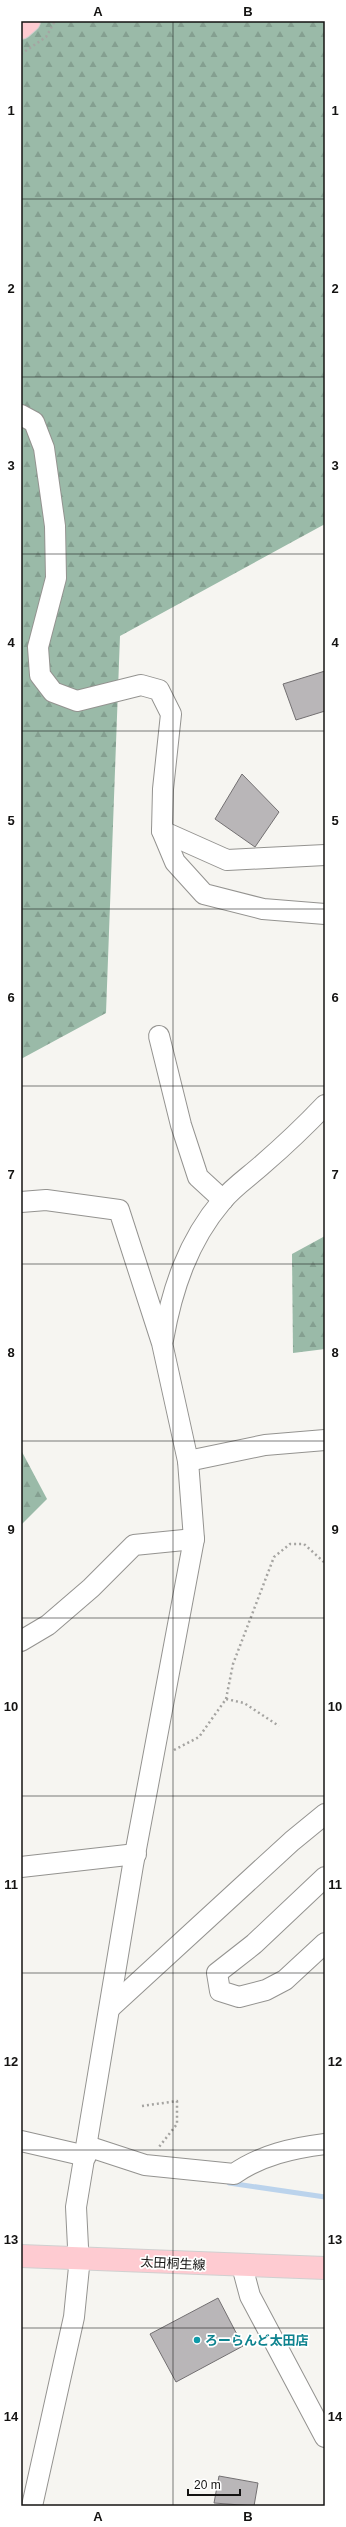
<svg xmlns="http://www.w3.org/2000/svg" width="346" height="2527" font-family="Arial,'Noto Sans JP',sans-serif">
<defs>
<pattern id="forest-firs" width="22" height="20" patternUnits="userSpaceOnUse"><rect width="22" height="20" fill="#9abaa8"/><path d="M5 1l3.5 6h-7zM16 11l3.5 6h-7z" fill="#849f90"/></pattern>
</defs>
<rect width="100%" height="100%" fill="#f6f5f1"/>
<g fill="url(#forest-firs)">
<path d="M21 21H325V524L120 636 106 1013 21 1059Z"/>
<path d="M325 1236V1349L293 1353 292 1254Z"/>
<path d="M21 1450 47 1499 21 1525Z"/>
</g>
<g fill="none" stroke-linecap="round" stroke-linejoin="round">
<path stroke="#bbd3ec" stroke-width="5" d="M229 2183 325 2197"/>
</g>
<g fill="#b9b6b8" stroke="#737072">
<path d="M325 671V711L296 720 283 684Z"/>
<path d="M242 774 279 812 255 847 215 819Z"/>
<path d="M218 2298 243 2346 176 2382 150 2334Z"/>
<path d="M219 2476 258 2483 254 2506 214 2503Z"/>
</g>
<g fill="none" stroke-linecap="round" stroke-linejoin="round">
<g stroke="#949390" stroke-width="22">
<g id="minor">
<path d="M21 415 34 422 44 448 55 526 56 578 38 647 40 675 53 692 77 701 141 685 159 690 171 714 163 789 162 831 175 862 204 894 263 909 325 914"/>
<path d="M162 831 227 860 325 855"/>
<path d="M159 1036 181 1125 198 1177 223 1200"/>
<path d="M21 1202 46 1200 119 1210 162 1343 188 1461 194 1539 133 1865 76 2207 79 2267 74 2317 32 2506"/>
<path d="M163 1340C172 1289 188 1241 222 1201 233 1187 250 1176 263 1164 285 1145 305 1126 325 1105"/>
<path d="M188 1461 265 1445 325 1440"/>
<path d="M21 1641 48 1625 91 1588 134 1545 194 1539"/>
<path d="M21 1867 136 1854"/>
<path d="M325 1877 254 1944 217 1973 220 1991 239 1997 266 1990 285 1980 325 1943"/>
<path d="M110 2008 292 1841 325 1814"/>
<path d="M21 2141 86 2156"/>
<path d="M87 2146 145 2165 234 2174C261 2155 293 2148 325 2144"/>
<path d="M242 2266 250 2296 325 2437"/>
</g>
</g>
<g stroke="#d0d0d0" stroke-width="24">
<g id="major">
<path d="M21 28 29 21"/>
<path d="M21 2256 325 2268"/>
</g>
</g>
<g stroke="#a5a4a1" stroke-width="2.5" stroke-dasharray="2 3" stroke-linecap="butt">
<path d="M21 54 46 37 55 21"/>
<path d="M226 1699 233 1664 274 1557 290 1544H304L325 1563"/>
<path d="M174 1750 199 1737 226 1699 244 1703 279 1726"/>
<path d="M142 2106 177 2101V2124L159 2147"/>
</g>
<use href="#minor" stroke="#fff" stroke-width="20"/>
<use href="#major" stroke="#fecbd1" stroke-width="22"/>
</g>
<path fill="none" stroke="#141312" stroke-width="1" stroke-opacity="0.55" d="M173 21V2506M21 199H325M21 377H325M21 554H325M21 731H325M21 909H325M21 1086H325M21 1264H325M21 1441H325M21 1618H325M21 1796H325M21 1973H325M21 2150H325M21 2328H325"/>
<circle fill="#0f9aa8" stroke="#fff" stroke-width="1.5" cx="197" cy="2340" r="4"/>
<g text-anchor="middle" stroke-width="3.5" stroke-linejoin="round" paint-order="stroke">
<g font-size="13" fill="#141312" stroke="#fff">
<text transform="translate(173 2263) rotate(3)" y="5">太田桐生線</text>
</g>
<g font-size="13" font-weight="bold" fill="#0d838f" stroke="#fff" text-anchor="start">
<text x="205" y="2345">ろーらんど太田店</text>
</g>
</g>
<rect width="346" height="2527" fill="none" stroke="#ffffff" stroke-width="44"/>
<path d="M188 2489v6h52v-6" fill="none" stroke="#141312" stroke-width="2"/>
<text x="194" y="2489" font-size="12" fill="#141312" stroke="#ffffff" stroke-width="3" paint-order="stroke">20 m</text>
<rect x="22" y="22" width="302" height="2483" fill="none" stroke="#141312" stroke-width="1.5"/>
<g font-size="13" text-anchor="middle" font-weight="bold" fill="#141312">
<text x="98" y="16">A</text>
<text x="248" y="16">B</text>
<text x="11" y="115">1</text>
<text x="335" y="115">1</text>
<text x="11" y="293">2</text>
<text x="335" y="293">2</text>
<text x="11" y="470">3</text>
<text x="335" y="470">3</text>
<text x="11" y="647">4</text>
<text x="335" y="647">4</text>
<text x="11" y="825">5</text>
<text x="335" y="825">5</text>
<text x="11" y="1002">6</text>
<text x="335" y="1002">6</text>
<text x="11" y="1179">7</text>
<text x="335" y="1179">7</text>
<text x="11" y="1357">8</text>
<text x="335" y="1357">8</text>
<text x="11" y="1534">9</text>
<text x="335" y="1534">9</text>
<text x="11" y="1711">10</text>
<text x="335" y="1711">10</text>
<text x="11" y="1889">11</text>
<text x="335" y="1889">11</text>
<text x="11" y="2066">12</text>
<text x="335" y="2066">12</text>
<text x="11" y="2244">13</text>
<text x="335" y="2244">13</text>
<text x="11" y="2421">14</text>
<text x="335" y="2421">14</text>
<text x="98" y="2521">A</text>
<text x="248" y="2521">B</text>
</g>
</svg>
